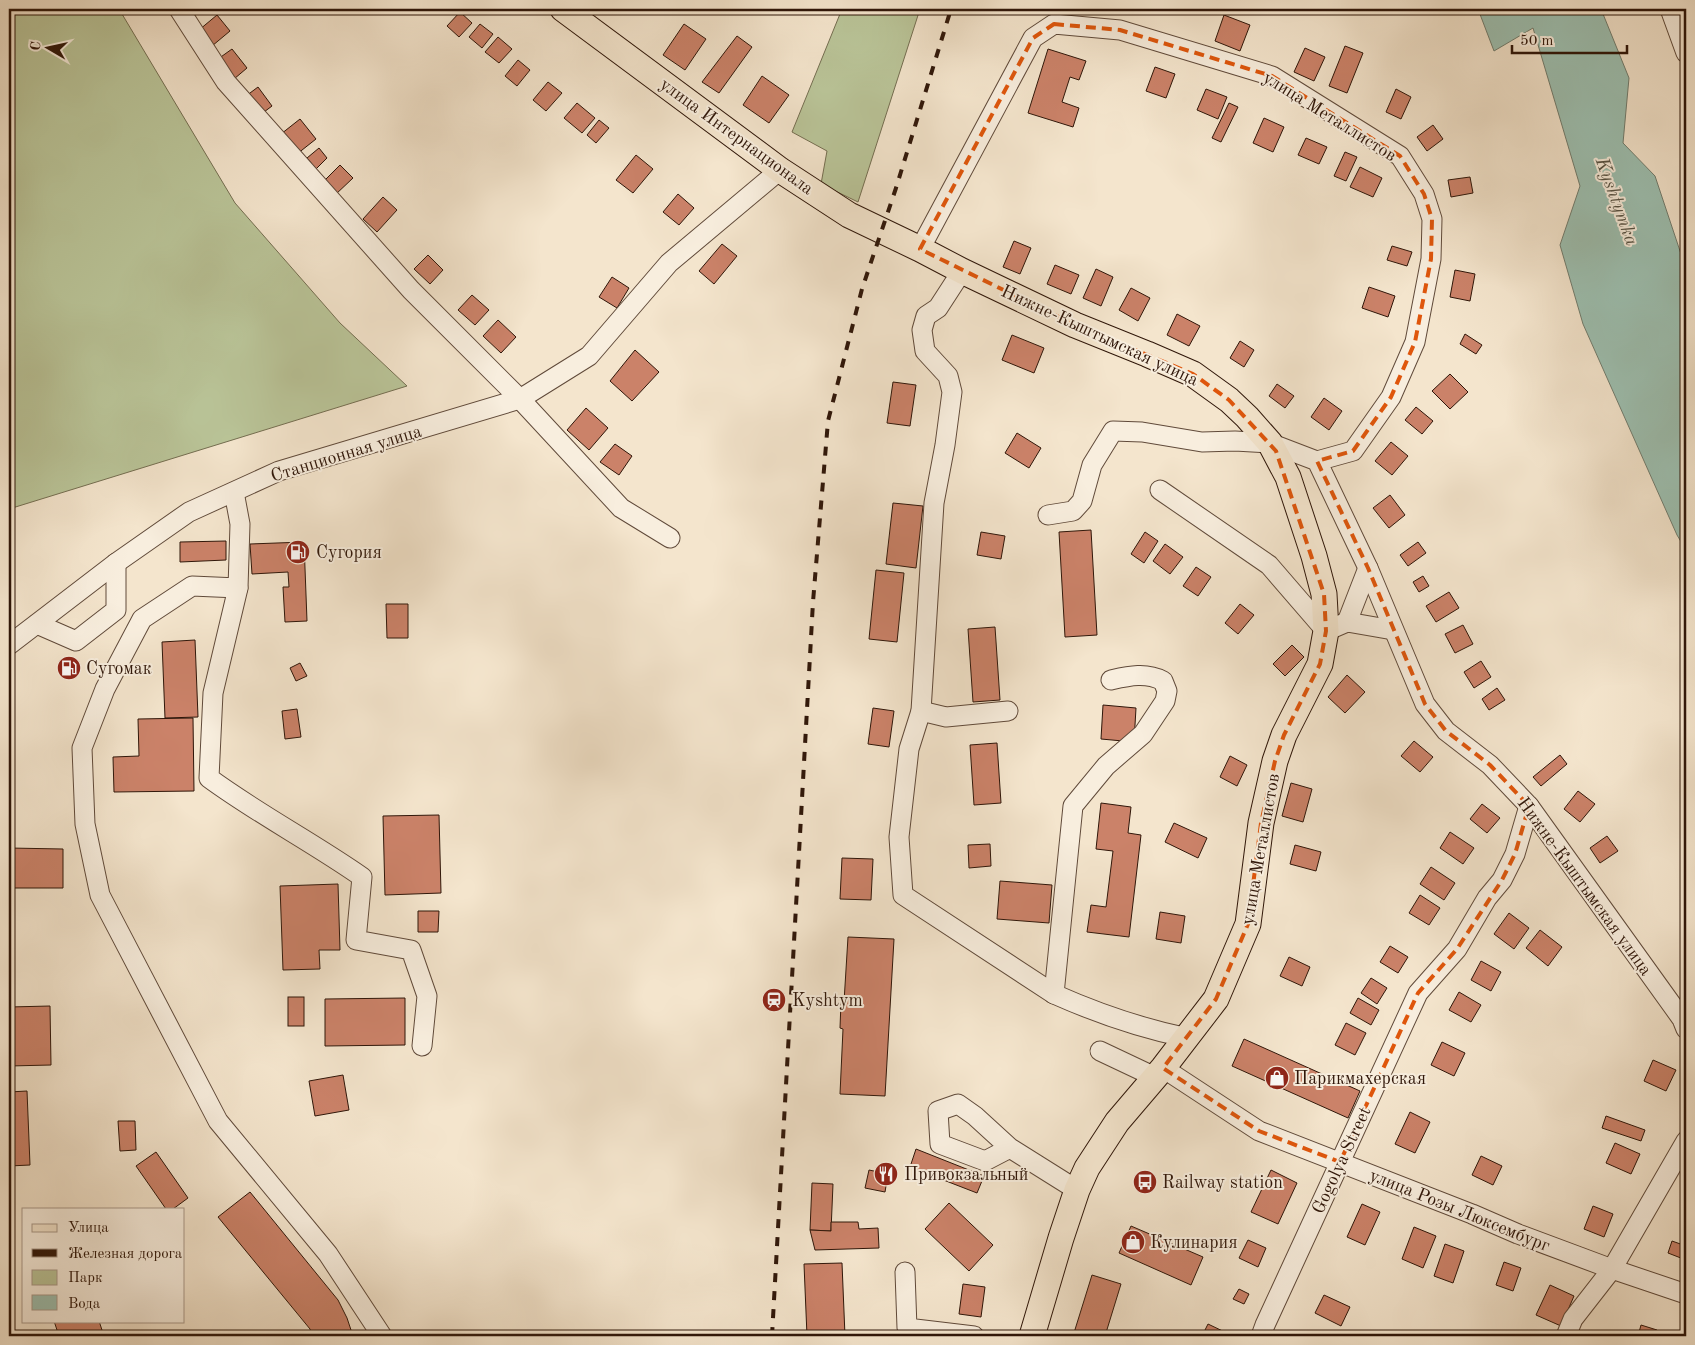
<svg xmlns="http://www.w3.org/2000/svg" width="1695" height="1345" font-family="'Old Standard TT',serif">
<rect width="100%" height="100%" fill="#f4e5cd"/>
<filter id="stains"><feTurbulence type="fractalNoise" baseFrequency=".004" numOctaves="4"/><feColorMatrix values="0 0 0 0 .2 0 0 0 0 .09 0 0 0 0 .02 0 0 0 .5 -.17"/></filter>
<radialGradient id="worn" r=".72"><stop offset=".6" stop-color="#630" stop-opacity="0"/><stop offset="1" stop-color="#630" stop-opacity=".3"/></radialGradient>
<g fill="#bac599" stroke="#746e51">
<path d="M9 9H119L235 203 340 323 407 386 9 509Z"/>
<path d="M842 9H920L858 202 821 184 827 151 792 132Z"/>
</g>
<path fill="#9dc0b1" stroke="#717c6e" d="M1478 9H1601L1629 78 1623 143 1655 176 1686 269V550L1677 535 1583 324 1560 245 1580 186 1533 28 1494 51Z"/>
<g fill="#cb8269" stroke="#2f1609">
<path d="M460 12 472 23 459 37 447 26Z"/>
<path d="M217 15 230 31 212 46 199 30Z"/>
<path d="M1224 15 1250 25 1240 51 1215 41Z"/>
<path d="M480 24 493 34 482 48 469 37Z"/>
<path d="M684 24 706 39 685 70 663 55Z"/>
<path d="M737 36 752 47 719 93 702 82Z"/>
<path d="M498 37 512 49 499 63 485 52Z"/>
<path d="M1345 46 1363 53 1347 93 1329 86Z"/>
<path d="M1305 48 1325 57 1314 81 1294 72Z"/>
<path d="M232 49 247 68 234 79 218 59Z"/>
<path d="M1048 49 1086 61 1079 80 1070 77 1062 102 1079 108 1073 127 1028 113Z"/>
<path d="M518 60 530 70 517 86 505 76Z"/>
<path d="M1155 67 1175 74 1166 98 1146 91Z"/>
<path d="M762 76 789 95 769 123 743 105Z"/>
<path d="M548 82 562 93 546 111 533 100Z"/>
<path d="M258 87 272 106 260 115 246 96Z"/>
<path d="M1206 89 1227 97 1218 119 1197 110Z"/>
<path d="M1396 89 1411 97 1401 119 1386 112Z"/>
<path d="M577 103 595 118 582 133 564 118Z"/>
<path d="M1229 103 1238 107 1221 142 1212 138Z"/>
<path d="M1264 118 1284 127 1273 152 1253 143Z"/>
<path d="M300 119 316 139 297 154 281 134Z"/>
<path d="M599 120 609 128 596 143 587 135Z"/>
<path d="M1433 125 1443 139 1427 151 1417 137Z"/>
<path d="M1306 138 1327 147 1319 164 1298 155Z"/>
<path d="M319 148 327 158 316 169 307 158Z"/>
<path d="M1345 152 1357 157 1346 181 1334 176Z"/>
<path d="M636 155 653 169 633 193 616 180Z"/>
<path d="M340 165 353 178 335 195 323 182Z"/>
<path d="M1360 167 1382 178 1373 197 1350 187Z"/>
<path d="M1470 177 1473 193 1451 197 1448 180Z"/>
<path d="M678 194 694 208 679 225 663 212Z"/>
<path d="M383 197 397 210 377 232 363 219Z"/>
<path d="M1014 241 1031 248 1020 274 1003 267Z"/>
<path d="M722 244 737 256 714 284 699 271Z"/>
<path d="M1392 246 1412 252 1407 266 1387 260Z"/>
<path d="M428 255 443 270 430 284 414 269Z"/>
<path d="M1055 265 1079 275 1071 294 1047 284Z"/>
<path d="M1096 269 1113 277 1101 306 1083 298Z"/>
<path d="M1455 270 1475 274 1470 301 1450 297Z"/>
<path d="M612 277 629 288 617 308 599 297Z"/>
<path d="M1369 287 1395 296 1388 317 1362 308Z"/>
<path d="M1131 288 1150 298 1138 321 1119 310Z"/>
<path d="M472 295 489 310 475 325 458 310Z"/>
<path d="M1177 314 1200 326 1189 346 1167 335Z"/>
<path d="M498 320 516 337 501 353 483 336Z"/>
<path d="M1465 334 1482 345 1476 354 1460 344Z"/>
<path d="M1012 335 1044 348 1034 373 1002 360Z"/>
<path d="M1240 341 1254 350 1244 367 1230 358Z"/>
<path d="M635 350 659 372 632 401 610 381Z"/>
<path d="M1450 374 1468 392 1450 409 1432 391Z"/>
<path d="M893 382 916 385 910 426 887 423Z"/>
<path d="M1277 384 1294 396 1285 408 1269 396Z"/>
<path d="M1324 398 1342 411 1329 430 1311 417Z"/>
<path d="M1416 407 1433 421 1422 434 1405 420Z"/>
<path d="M586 408 608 428 589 450 567 430Z"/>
<path d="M1017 433 1041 448 1029 468 1005 453Z"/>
<path d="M1391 442 1408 456 1392 475 1375 461Z"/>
<path d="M615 444 632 456 619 475 600 462Z"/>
<path d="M1390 495 1405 515 1389 528 1373 508Z"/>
<path d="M893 503 923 506 916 568 886 564Z"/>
<path d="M1091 530 1097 635 1065 637 1059 532Z"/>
<path d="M981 532 1005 536 1001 559 977 555Z"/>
<path d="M1145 532 1158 541 1144 563 1131 554Z"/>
<path d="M226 541V560L180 562V542Z"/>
<path d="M304 542 307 621 285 622 283 587H289L288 572 252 574 250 544Z"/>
<path d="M1418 542 1426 553 1408 566 1400 555Z"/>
<path d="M1165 544 1183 557 1170 574 1153 561Z"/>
<path d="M1196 567 1211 577 1198 596 1183 586Z"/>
<path d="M876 570 904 573 897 642 869 639Z"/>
<path d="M1423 576 1429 586 1419 592 1413 582Z"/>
<path d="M1449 592 1459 608 1436 622 1426 606Z"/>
<path d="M386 604H408V638H387Z"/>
<path d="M1240 604 1254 615 1238 634 1225 623Z"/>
<path d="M1463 625 1473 644 1455 653 1445 634Z"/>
<path d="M995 627 1000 700 973 702 968 629Z"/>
<path d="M195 640 198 717 165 718 162 642Z"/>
<path d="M1292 645 1304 657 1285 676 1273 664Z"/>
<path d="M60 660H77V675H61Z"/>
<path d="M1481 661 1491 677 1474 688 1464 672Z"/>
<path d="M300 663 307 676 296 681 290 668Z"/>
<path d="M1347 675 1365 692 1345 713 1328 697Z"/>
<path d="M1497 688 1505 700 1489 710 1482 699Z"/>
<path d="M1103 705 1136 708 1134 742 1101 739Z"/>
<path d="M873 708 894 711 889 747 868 744Z"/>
<path d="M297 709 301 737 285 739 282 711Z"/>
<path d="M193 718 194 791 114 792 113 757 139 756 138 719Z"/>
<path d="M1414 741 1433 757 1420 772 1401 756Z"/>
<path d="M997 743 1001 803 974 805 970 745Z"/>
<path d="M1560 755 1567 764 1541 786 1533 777Z"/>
<path d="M1230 756 1247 765 1237 786 1220 777Z"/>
<path d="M1291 783 1312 789 1303 822 1282 816Z"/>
<path d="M1578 791 1595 804 1580 822 1564 809Z"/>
<path d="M1101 803 1131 807 1128 833 1141 835 1129 937 1087 932 1091 905 1106 907 1113 851 1096 849Z"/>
<path d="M1482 804 1500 818 1487 833 1470 819Z"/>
<path d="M439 815 441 893 385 895 383 816Z"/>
<path d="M1174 823 1207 838 1198 858 1165 842Z"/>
<path d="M1450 832 1474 848 1463 864 1440 848Z"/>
<path d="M1607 836 1618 851 1600 863 1590 848Z"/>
<path d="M990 844 991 866 969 868 968 845Z"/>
<path d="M1295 845 1321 852 1316 871 1290 864Z"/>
<path d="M9 848 63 849V888H9Z"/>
<path d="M842 858 873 859 871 900 840 899Z"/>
<path d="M1431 867 1455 883 1444 900 1420 884Z"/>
<path d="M1000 881 1052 885 1049 923 997 919Z"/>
<path d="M338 884 340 950H319L320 969 283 970 280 886Z"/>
<path d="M1420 895 1440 908 1429 925 1409 913Z"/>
<path d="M418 911H439L438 932H418Z"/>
<path d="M1160 912 1185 916 1181 943 1156 939Z"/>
<path d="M1509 913 1529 928 1514 949 1494 934Z"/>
<path d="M1540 930 1562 947 1548 966 1526 948Z"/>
<path d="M848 937 894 939 885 1096 840 1094 843 1029 840 1028 841 1002H844Z"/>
<path d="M1390 946 1408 957 1398 973 1380 962Z"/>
<path d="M1289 957 1310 967 1302 986 1280 976Z"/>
<path d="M1481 961 1501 972 1491 991 1471 980Z"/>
<path d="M1371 978 1387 988 1377 1004 1361 993Z"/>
<path d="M1459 992 1481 1005 1471 1022 1449 1010Z"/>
<rect x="288" y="997" width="16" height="29"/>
<path d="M405 998V1045L325 1046V999Z"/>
<path d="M1358 998 1379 1010 1371 1025 1350 1013Z"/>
<path d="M50 1006 51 1065 9 1066V1007Z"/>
<path d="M1346 1023 1366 1033 1355 1055 1335 1045Z"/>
<path d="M1244 1039 1360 1091 1348 1118 1232 1066Z"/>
<path d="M1442 1042 1465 1053 1454 1076 1431 1065Z"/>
<path d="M1653 1060 1676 1070 1666 1091 1644 1081Z"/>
<path d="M343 1075 349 1110 315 1116 309 1081Z"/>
<path d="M27 1091 30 1165 9 1166V1092Z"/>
<path d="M1410 1112 1430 1122 1415 1153 1395 1144Z"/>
<path d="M1606 1116 1645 1130 1641 1141 1602 1128Z"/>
<path d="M118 1121H135L136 1150 120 1151Z"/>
<path d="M1615 1143 1640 1154 1631 1174 1606 1163Z"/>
<path d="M916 1149 984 1176 977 1193 910 1167Z"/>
<path d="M156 1152 188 1198 173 1209H166L136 1166Z"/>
<path d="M1481 1156 1502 1166 1493 1185 1472 1175Z"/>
<path d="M869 1170 888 1174 885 1192 865 1188Z"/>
<path d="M1271 1170 1297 1183 1278 1224 1251 1212Z"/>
<path d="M812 1183 833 1184 831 1231 810 1230Z"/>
<path d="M250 1192 338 1300 347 1318 353 1336H312L310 1329 218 1217Z"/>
<path d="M949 1203 993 1245 969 1271 925 1229Z"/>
<path d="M1362 1204 1380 1212 1365 1245 1347 1237Z"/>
<path d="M1593 1206 1613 1214 1604 1237 1584 1229Z"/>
<path d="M831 1222H858L859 1229 878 1228 879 1248 815 1250 810 1230 831 1231Z"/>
<path d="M1131 1226 1203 1257 1191 1285 1119 1253Z"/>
<path d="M1414 1227 1436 1236 1423 1268 1402 1259Z"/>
<path d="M1248 1240 1266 1248 1258 1267 1239 1258Z"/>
<path d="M1672 1241 1686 1246V1260L1668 1253Z"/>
<path d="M1445 1244 1464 1251 1453 1283 1434 1276Z"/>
<path d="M1504 1262 1521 1268 1513 1291 1496 1285Z"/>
<path d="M842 1263 845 1336H807L804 1264Z"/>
<path d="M1092 1275 1121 1284 1105 1336H1073Z"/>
<path d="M963 1284 985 1287 981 1317 959 1314Z"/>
<path d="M1550 1285 1574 1296 1561 1326 1536 1315Z"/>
<path d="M1239 1289 1249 1294 1244 1304 1233 1299Z"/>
<path d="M1324 1295 1350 1307 1341 1326 1315 1313Z"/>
<path d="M54 1321H99L104 1336H59Z"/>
<path d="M1208 1324 1231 1335V1336H1202Z"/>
<path d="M1641 1325 1657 1330 1655 1336H1638Z"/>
</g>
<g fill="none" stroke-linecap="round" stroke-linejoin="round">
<g stroke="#604a3a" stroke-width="21">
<g id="minor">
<path d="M179 9 226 82 411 290 520 399 621 508 670 538"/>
<path d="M1670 9 1686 53"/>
<path d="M920 249 1033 38 1054 24 1120 30 1272 76 1400 156 1424 194 1432 219 1431 259 1415 342 1391 397 1353 451 1317 461"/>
<path d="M962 271 938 308 926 316 922 330 925 351 948 376 952 392 945 445 934 503 921 711 909 749 899 837 903 895 1054 994"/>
<path d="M1160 490 1269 565 1326 631 1347 622 1393 630"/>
<path d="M234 492 240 524 238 588 192 586 142 619 105 689 82 748 85 824 100 895 218 1121 328 1254 382 1336"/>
<path d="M1048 515 1073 511 1082 501 1092 465 1113 431 1142 432 1202 442 1235 441 1270 443 1317 461 1368 568 1425 704 1446 731 1490 765 1529 806 1682 1019 1686 1029"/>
<path d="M238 588 213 693 209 778C258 814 312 842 362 877L356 940 411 950 427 996 422 1046"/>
<path d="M1347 622 1368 568"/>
<path d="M37 624 76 641 116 610V563"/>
<path d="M9 645 116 563 189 512 279 471 520 399 589 356 669 263 780 170"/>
<path d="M1111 680C1129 676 1146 672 1163 681L1167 691 1165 701 1143 734 1106 766 1073 806 1054 994C1099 1014 1139 1028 1188 1038"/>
<path d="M921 711 946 717 1008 711"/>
<path d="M1100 1051 1155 1077"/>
<path d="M1163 1068 1259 1131 1472 1214 1518 1234 1612 1269 1686 1294"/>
<path d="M1010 1148 985 1161 940 1144 938 1111 958 1104 975 1116 1010 1148 1077 1190"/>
<path d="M905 1272 907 1328 974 1336"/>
<path d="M1261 1336 1265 1325 1418 993 1457 949 1487 898 1502 880 1515 854 1529 806"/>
<path d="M1566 1336 1573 1319 1612 1269 1686 1141"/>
</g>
</g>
<g stroke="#2f1609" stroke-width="27">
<path id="major" d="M563 9 780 170 849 215 920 249 962 271 1075 325 1147 354 1193 374 1229 400 1247 417 1270 443 1288 477 1314 556 1324 594 1326 631 1320 664 1284 735 1275 761 1261 823 1248 924 1216 999 1163 1068 1117 1122 1087 1168 1077 1190 1061 1238 1032 1336"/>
</g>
<use href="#minor" stroke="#f8eede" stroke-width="19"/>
<use href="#major" stroke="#f4e5cd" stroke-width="25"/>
<path stroke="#2f1609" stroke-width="4" stroke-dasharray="9 9" stroke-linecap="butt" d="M772 1336 813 602 828 421 862 289 896 188 951 9"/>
</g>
<path fill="none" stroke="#df560c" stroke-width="4" stroke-dasharray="10 6" stroke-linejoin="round" d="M1054 24 1120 30 1272 76 1400 156 1424 194 1432 219 1431 259 1415 342 1391 397 1353 451 1317 461 1368 568 1425 704 1446 731 1490 765 1529 806 1515 854 1502 880 1457 949 1418 993 1340 1162 1259 1131 1163 1068 1216 999 1248 924 1261 823 1275 761 1284 735 1320 664 1326 631 1324 594 1276 451 1229 400 1193 374 1075 325 920 249 1033 38Z"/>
<defs>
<g id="fuel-disc" transform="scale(1.25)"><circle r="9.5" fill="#8f2418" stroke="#f8eede"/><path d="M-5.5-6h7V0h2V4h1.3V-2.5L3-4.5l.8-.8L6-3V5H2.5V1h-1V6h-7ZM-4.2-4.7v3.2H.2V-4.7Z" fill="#fff"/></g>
<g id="station-disc" transform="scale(1.25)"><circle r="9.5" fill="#8f2418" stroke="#f8eede"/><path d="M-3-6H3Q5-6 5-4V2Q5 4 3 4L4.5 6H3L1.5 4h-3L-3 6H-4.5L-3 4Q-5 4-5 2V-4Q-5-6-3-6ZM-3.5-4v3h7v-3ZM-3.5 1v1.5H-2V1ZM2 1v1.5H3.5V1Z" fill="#fff"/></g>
<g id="shop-disc" transform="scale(1.25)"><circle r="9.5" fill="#8f2418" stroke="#f8eede"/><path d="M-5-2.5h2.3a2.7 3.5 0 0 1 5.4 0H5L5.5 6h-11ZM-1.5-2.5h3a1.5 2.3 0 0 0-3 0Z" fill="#fff"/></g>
<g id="restaurant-disc" transform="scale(1.25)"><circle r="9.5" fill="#8f2418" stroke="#f8eede"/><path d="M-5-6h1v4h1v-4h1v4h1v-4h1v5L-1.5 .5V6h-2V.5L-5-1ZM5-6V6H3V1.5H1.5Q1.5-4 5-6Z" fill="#fff"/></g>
<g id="bus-disc" transform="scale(1.25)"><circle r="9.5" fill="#8f2418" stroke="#f8eede"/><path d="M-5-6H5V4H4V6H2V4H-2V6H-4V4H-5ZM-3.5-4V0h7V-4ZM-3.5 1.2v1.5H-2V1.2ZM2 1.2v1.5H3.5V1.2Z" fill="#fff"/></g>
</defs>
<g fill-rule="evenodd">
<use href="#fuel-disc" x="298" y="552"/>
<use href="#fuel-disc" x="69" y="668"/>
<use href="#station-disc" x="774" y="1000"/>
<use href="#shop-disc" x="1277" y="1078"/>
<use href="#restaurant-disc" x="886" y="1174"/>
<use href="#bus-disc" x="1145" y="1182"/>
<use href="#shop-disc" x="1133" y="1242"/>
</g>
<g text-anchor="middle" stroke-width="4" stroke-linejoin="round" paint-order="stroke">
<g font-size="18" fill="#2f1609" stroke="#f8eede">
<text transform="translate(1330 116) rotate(32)" y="6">улица Металлистов</text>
<text transform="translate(737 136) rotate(36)" y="6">улица Интернационала</text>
<text transform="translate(1100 335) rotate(25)" y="6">Нижне-Кыштымская улица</text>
<text transform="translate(346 453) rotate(-17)" y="6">Станционная улица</text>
<text transform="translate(1260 849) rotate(-80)" y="6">улица Металлистов</text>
<text transform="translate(1585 886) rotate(54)" y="6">Нижне-Кыштымская улица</text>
<text transform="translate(1341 1160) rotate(-65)" y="6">Gogolya Street</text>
<text transform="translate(1460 1210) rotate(22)" y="6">улица Розы Люксембург</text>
</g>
<g font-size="18" fill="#2f1609" stroke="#f8eede" text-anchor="start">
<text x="316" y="558">Сугория</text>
<text x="86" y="674">Сугомак</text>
<text x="792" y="1006">Kyshtym</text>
<text x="1294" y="1084">Парикмахерская</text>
<text x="904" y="1180">Привокзальный</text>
<text x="1162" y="1188">Railway station</text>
<text x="1150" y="1248">Кулинария</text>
</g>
<g font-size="19" font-style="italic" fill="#565244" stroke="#f8eede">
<text transform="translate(1618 201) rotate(70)" y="7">Kyshtymka</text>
</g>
</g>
<rect width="1695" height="1345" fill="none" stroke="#f4e5cd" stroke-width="30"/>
<rect x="10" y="10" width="1675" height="1325" fill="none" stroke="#2f1609" stroke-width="2.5"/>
<rect x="15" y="15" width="1665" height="1315" fill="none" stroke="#2f1609"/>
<rect x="22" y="1208" width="162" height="115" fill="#f8eede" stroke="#a89889"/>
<rect x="32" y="1224" width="25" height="8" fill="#f4e5cd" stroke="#a89889"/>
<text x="68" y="1232" font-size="15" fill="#2f1609">Улица</text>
<rect x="32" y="1249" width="25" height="8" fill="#2f1609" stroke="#a89889"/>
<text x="68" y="1258" font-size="15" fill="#2f1609">Железная дорога</text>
<rect x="32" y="1270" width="25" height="15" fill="#bac599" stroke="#a89889"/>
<text x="68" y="1282" font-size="15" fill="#2f1609">Парк</text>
<rect x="32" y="1295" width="25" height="15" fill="#9dc0b1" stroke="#a89889"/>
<text x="68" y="1308" font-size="15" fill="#2f1609">Вода</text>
<g transform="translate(48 48) rotate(279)" stroke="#f8eede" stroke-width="4" paint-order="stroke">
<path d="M0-4L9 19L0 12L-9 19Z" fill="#2f1609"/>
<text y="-8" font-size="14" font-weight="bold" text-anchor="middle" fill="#2f1609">С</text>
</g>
<path d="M1512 45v8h115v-8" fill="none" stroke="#2f1609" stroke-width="2.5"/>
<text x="1520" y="45" font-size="15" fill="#2f1609" stroke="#f8eede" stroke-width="4" paint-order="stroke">50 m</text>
<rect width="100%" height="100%" filter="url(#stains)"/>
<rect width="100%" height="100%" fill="url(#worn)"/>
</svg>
